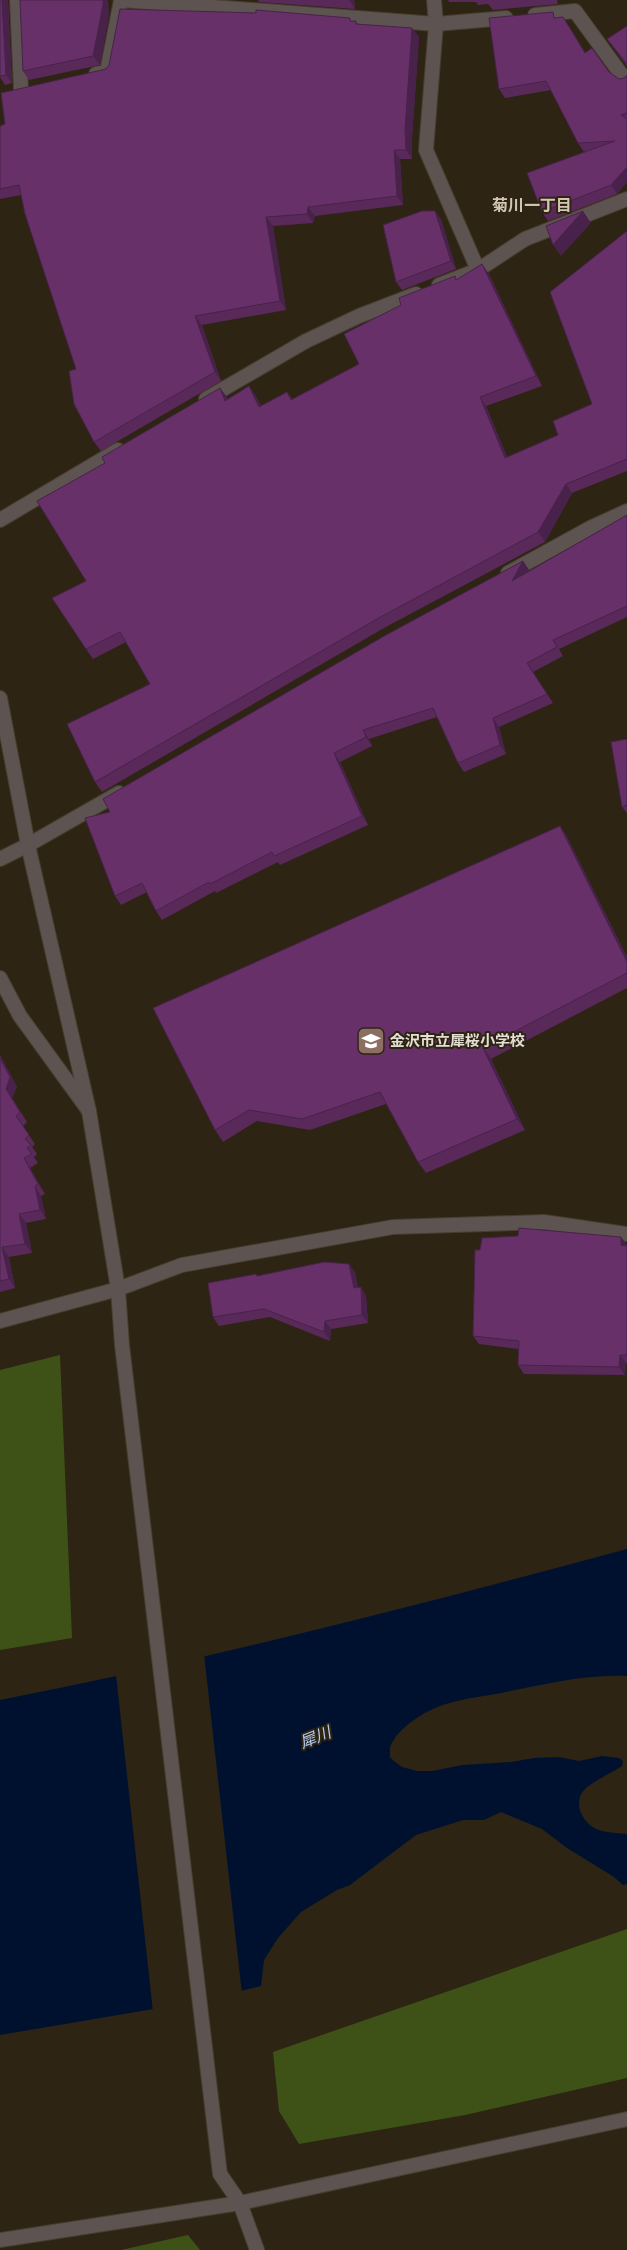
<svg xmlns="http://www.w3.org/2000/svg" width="627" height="2250" font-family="Raleway,'Noto Sans JP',sans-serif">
<rect width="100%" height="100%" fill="#2d2413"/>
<g fill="#3e5217">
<path d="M60 1355 72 1638 0 1650V1370Z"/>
<path d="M627 1929V2078L465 2115 299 2144 279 2111 273 2052Z"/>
<path d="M188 2235 200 2250H121Z"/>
</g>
<path fill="#001130" d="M627 1549V1676C586 1674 546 1684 506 1692 487 1696 465 1698 446 1704 426 1710 398 1727 390 1747V1757L394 1761 402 1767 417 1771H432L462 1765 511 1762 534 1758 559 1757 579 1761 602 1756 619 1758 623 1761 622 1766C610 1774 595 1780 585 1789 571 1803 584 1825 599 1830 608 1833 618 1833 627 1834V1884L623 1885 614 1877 567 1848 542 1829 501 1812 484 1820H463L416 1835 350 1885 337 1890 301 1912 278 1938 264 1960 261 1986 189 2003 0 2035V1700C211 1659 419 1605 627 1549Z"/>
<path fill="#2d2413" d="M204 1654 242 1994 153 2012 116 1675Z"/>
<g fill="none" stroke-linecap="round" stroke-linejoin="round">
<g stroke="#473e2e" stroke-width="16">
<g id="minor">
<path d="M17 0 21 90"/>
<path d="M434 0 436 24 426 150 478 270"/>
<path d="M535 15 575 11 621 74 627 79"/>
<path d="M96 74 107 72 121 0 436 24 506 18"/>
<path d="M439 285 478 270 525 239 627 199"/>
<path d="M206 399 306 341 359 316 416 294"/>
<path d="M0 520 118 450"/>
<path d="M508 573 592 527 627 511"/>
<path d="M0 859 28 845 119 793"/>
<path d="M0 978 20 1016 89 1111"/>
<path d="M0 1321 118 1289 182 1265 393 1227 544 1222 627 1234"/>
<path d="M0 2240 240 2203 627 2119"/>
</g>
</g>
<g stroke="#473e2e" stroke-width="16">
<path id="tertiary" d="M0 698 28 845 89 1111 118 1289 122 1345 220 2174 240 2203 257 2250"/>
</g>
<use href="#minor" stroke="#5d5350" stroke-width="14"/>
<use href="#tertiary" stroke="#5d5350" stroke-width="14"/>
</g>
<g fill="#59295a">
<path d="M0 0H8L12 83 5 85 0 77Z"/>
<path d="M258 0H354L355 9 259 2Z"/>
<path d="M448 0H557L558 4 493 10 488 4 478 5 476 2H449Z"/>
<path d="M109 14 100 65 29 80 23 71Z"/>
<path d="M557 18 569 26 585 53 619 79 624 78 627 75V182L617 194 548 221 542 212 586 151 584 152 578 143 551 90 505 98 499 89Z"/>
<path d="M352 21 359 24 419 37 412 138V159H400L403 205 315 216 313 223 273 226 286 310 202 325 221 381 101 451 94 442 76 369 21 195 0 199V126Z"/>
<path d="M627 26V66L607 39Z"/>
<path d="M441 219 456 269 402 290 396 282Z"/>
<path d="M627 231V471L572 493 545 542 384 628 102 792 95 782 150 684 126 642 93 659 86 649V581L105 463 220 388 227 399 249 386 255 395 261 406 287 392 292 399 359 364 401 305 455 276 457 280 489 274 542 386 486 406 507 457 558 435 592 404Z"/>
<path d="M627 515V617L559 649 563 656 533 672 553 703 499 727 506 754 464 772 458 763 437 717 369 739 372 746 340 762 368 825 280 865 278 862 216 893 215 891 162 920 156 911 147 892 121 905 115 896 110 812 523 561 529 570 528 572Z"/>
<path d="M627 739V813L622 807Z"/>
<path d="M560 826 567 837 627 957V988L491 1059 525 1130 426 1173 418 1162 386 1104 310 1130 257 1121 223 1142 215 1130Z"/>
<path d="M0 1055 17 1087 12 1098 27 1122 23 1126 35 1144 32 1147 37 1154 34 1157 38 1163 30 1168 45 1194 41 1196 46 1219 26 1223 32 1253 9 1257 15 1288 0 1292Z"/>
<path d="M621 1237 627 1245V1363H626L625 1375 524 1374 518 1365 519 1349 479 1344 473 1336 480 1250Z"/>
<path d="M355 1272 358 1288 366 1296 368 1323 331 1329 330 1341 270 1317 219 1326 213 1317 258 1276Z"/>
</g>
<g fill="#48224a">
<path d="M2 0H8L12 83 6 75Z"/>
<path d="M103 0H108L109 14 100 65 93 56Z"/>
<path d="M349 0H354L355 9Z"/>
<path d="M563 17 569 26 591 62 585 53Z"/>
<path d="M412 28 419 37 412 138V159L406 150 405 129Z"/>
<path d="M394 150 400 159 403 205 397 196Z"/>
<path d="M627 167V182L617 194 611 185Z"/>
<path d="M308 207 315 216 313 223 307 214Z"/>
<path d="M435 211 441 219 456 269 451 261Z"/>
<path d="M583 211 591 223 561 256 553 245Z"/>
<path d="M266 217 273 226 286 310 280 301Z"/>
<path d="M482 264 489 274 542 386 536 376Z"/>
<path d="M195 316 202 325 221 381 215 372Z"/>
<path d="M249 386 255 395 266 417 259 407Z"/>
<path d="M220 388 227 397 231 410 225 401Z"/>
<path d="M480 397 486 406 512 468 505 458Z"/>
<path d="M566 484 572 493 545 542 538 532Z"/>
<path d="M523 561 529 570 518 590 512 581Z"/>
<path d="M493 718 499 727 506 754 500 745Z"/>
<path d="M363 730 369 739 372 746 366 737Z"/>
<path d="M334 753 340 762 368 825 362 816Z"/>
<path d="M560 826 567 837 627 957V962Z"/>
<path d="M483 1048 491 1059 525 1130 517 1119Z"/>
<path d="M0 1055 17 1087 12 1098 27 1122 6 1089Z"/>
<path d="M24 1158 30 1168 45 1194 38 1184Z"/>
<path d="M35 1186 41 1196 46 1219 40 1210Z"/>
<path d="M19 1214 26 1223 32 1253 25 1244Z"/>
<path d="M621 1237 627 1245V1254L621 1245Z"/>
<path d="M2 1247 9 1257 15 1288 9 1279Z"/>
<path d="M349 1264 355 1272 360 1296 354 1288Z"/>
<path d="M361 1287 366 1296 368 1323 362 1315Z"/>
<path d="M325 1321 331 1329 330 1341 324 1332Z"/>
<path d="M620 1355 626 1363 625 1375 619 1367Z"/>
</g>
<g fill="#673069" stroke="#48224a">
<path d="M0 0H2L6 75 0 76Z"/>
<path d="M20 0H103V5L93 56 23 71Z"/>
<path d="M120 9 256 13V10L350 18V21H356V24L412 28 405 129 406 150H394L397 196 308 207 307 214 266 217 280 301 195 316 215 372 94 442 74 404 69 371 76 369 25 214 19 185 0 189V126L5 124 1 93 106 69 109 65Z"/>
<path d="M553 12 554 18 563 17 585 53 592 48 609 72 619 79 624 78 627 75V113L621 115 627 119V167L611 185 542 212 527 173 615 141 578 143 546 81 499 89 489 18Z"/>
<path d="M627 26V64L607 39Z"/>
<path d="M422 211H435L451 261 396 282 383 225Z"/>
<path d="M583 211 553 245 546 226Z"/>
<path d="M627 231V459L566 484 538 532 377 619 95 782 67 724 150 684 120 632 86 649 52 598 86 581 37 501 105 463 102 457 220 388 225 401 249 386 259 407 287 392 291 400 359 364 344 334 401 305 399 298 455 276 456 280 482 264 536 376 480 397 505 458 558 435 553 421 592 404 550 292Z"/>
<path d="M627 515V606L553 640 557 647 527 663 547 694 493 718 500 745 458 763 433 708 363 730 366 737 334 753 362 816 274 856 272 852 210 884 209 882 156 911 142 883 115 896 85 818 110 812 103 799 386 635 523 561 512 581Z"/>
<path d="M627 739V805L622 807 611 742Z"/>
<path d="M560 826 627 962V973L483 1048 517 1119 418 1162 380 1092 302 1119 249 1110 215 1130 153 1008Z"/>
<path d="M0 1058 10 1077 6 1089 20 1112 16 1116 29 1135 25 1139 31 1145 27 1148 32 1154 24 1158 38 1184 35 1186 40 1210 19 1214 25 1244 2 1247 9 1279 0 1281Z"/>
<path d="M519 1228 621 1237V1245L627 1246V1355H620L619 1367 518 1365 519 1341 473 1336 475 1250H480L482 1238 518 1236Z"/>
<path d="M324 1262 349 1264 354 1288 361 1287 362 1315 325 1321 324 1332 264 1309 213 1317 208 1283 256 1274 257 1276Z"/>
</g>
<defs>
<g id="school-square" transform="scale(1.4375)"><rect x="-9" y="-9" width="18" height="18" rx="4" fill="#8d6e63" stroke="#2d2413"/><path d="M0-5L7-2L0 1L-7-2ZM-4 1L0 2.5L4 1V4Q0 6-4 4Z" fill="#fff"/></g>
</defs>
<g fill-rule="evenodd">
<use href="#school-square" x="371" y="1041"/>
</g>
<g text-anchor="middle" stroke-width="4" stroke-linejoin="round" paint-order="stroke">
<g font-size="15" font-weight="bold" fill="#e4ded4" stroke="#2d2413" text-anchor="start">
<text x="390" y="1046">金沢市立犀桜小学校</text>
</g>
<g font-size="16" font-weight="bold" fill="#d3c7b3" stroke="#2d2413">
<text x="532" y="211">菊川一丁目</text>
</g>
<g font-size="16" font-style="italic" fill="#b5cef1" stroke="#2d2413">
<text transform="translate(315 1737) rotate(-22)" y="6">犀川</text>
</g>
</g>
</svg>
